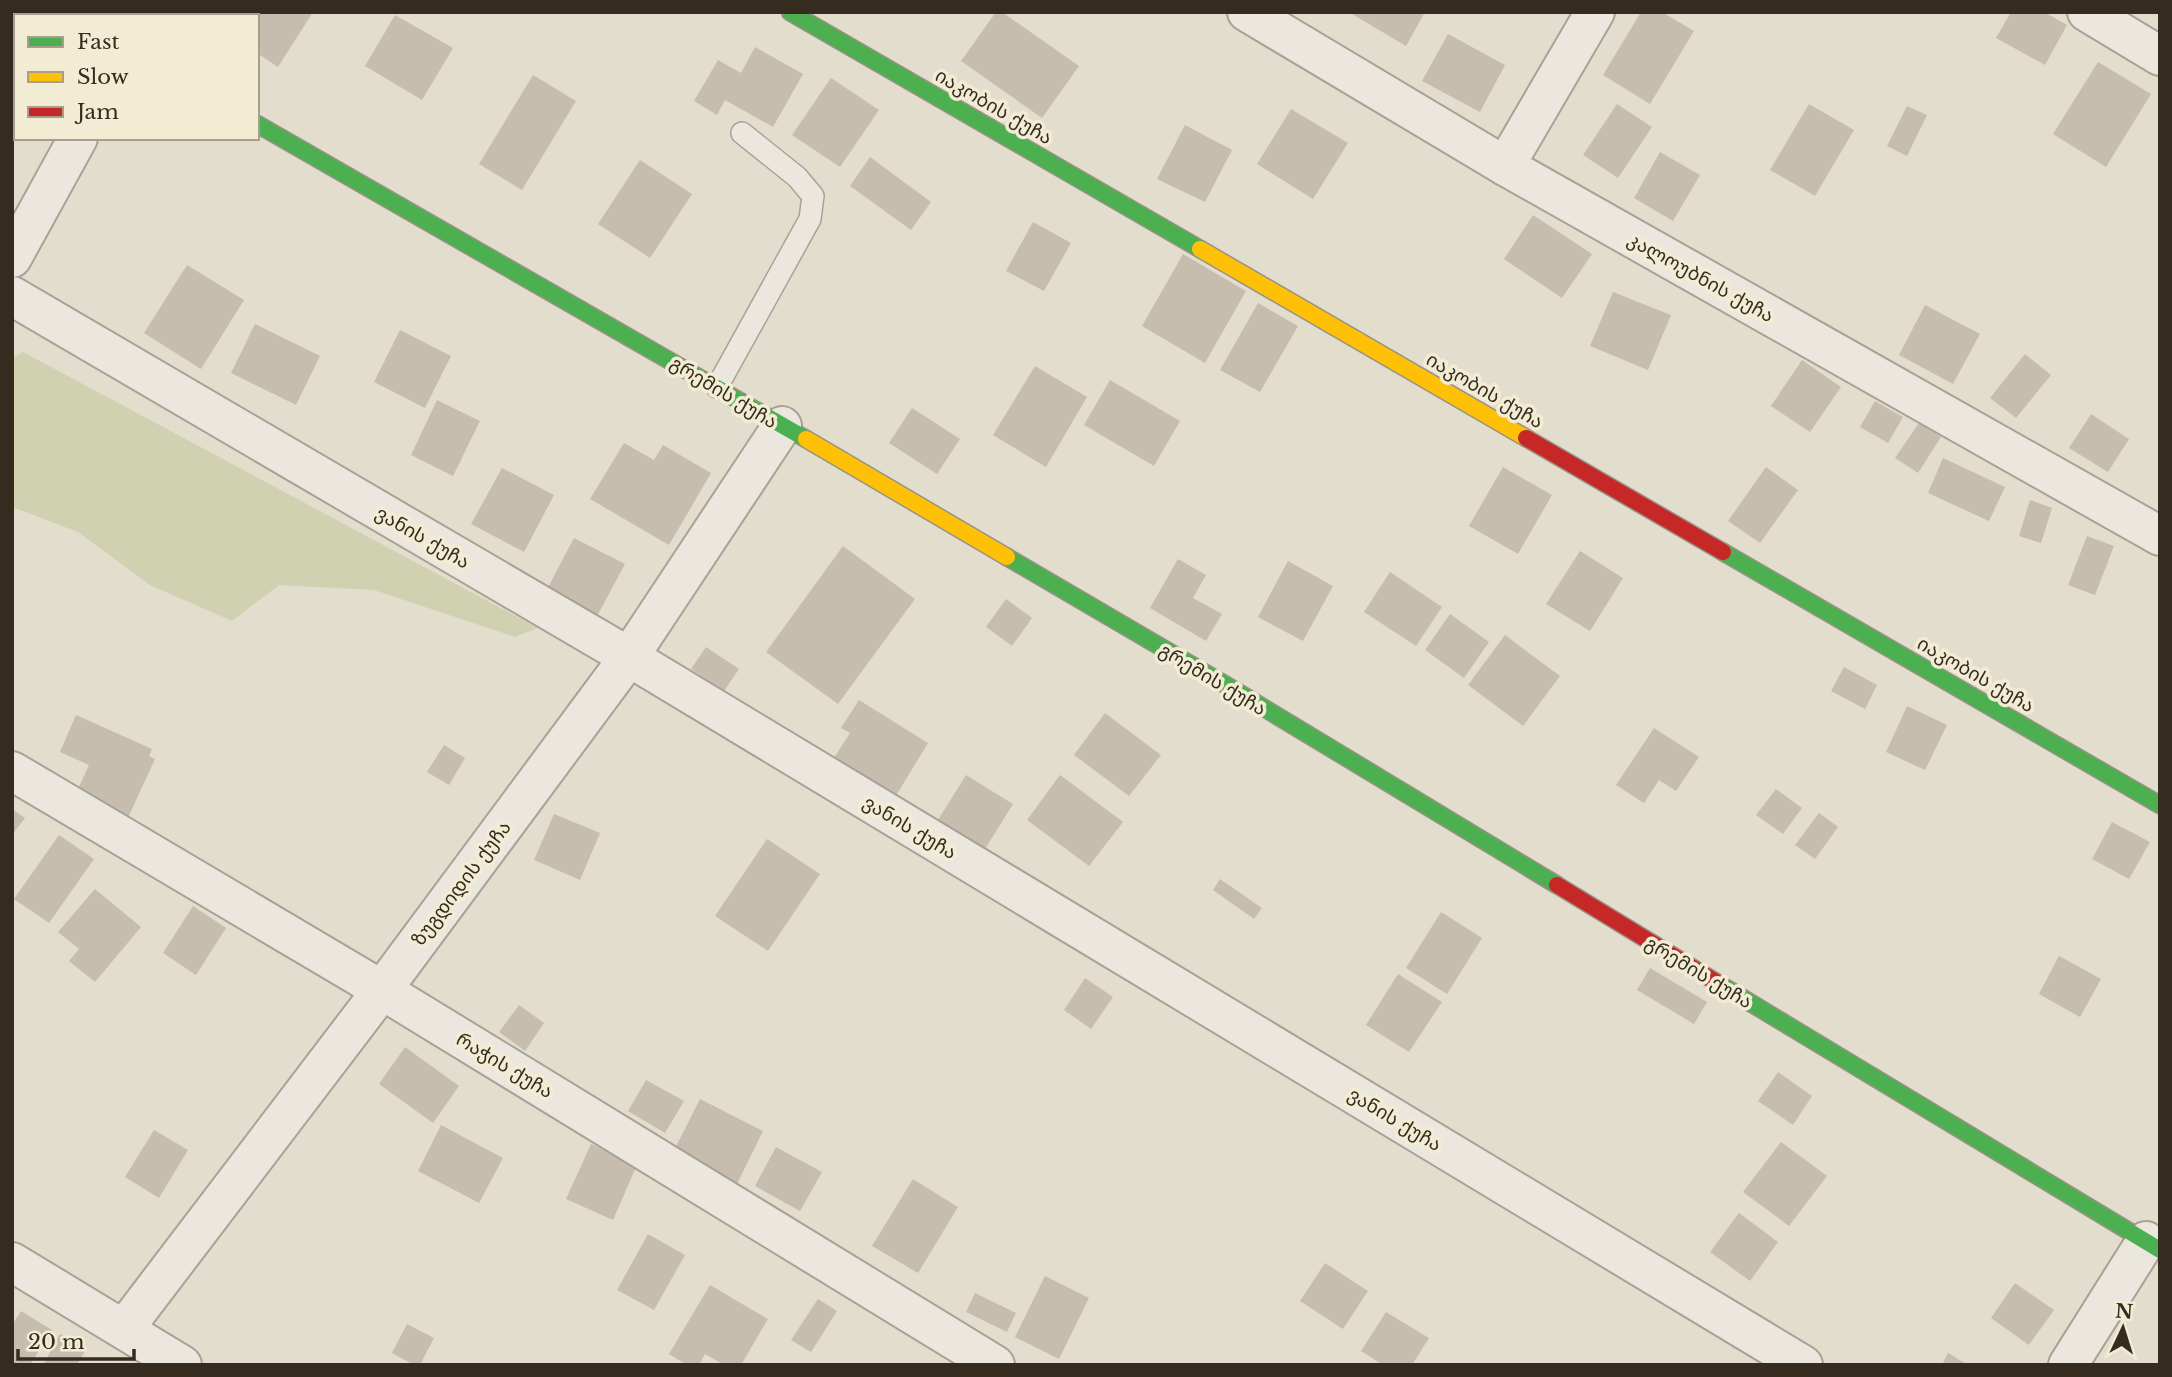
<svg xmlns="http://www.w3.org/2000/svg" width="2172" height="1377" font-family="'Libre Baskerville','Noto Sans Georgian',serif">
<rect width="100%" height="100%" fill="#e3ddcd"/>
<path fill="#cfd1b1" d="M23 352 538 628 515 637 374 590 279 585 232 621 150 585 78 532 12 507V358Z"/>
<g fill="#c6bdae">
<path d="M234 12H313L278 67 257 53V16H232Z"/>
<path d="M996 12H1002L1079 66 1042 118 961 61Z"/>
<path d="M1353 12H1425L1406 46 1352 14Z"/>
<path d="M1641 12H1662L1694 31 1650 104 1603 75Z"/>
<path d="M2011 12H2044L2067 25 2045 65 1996 38Z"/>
<path d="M395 15 453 48 422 100 365 66Z"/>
<path d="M1448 34 1505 65 1480 112 1422 81Z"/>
<path d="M755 47 803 74 773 127 725 100 717 115 694 101 718 60 741 73Z"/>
<path d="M2098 62 2151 94 2106 167 2053 134Z"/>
<path d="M533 75 576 101 522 190 479 164Z"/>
<path d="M831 78 879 110 840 167 792 135Z"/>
<path d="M1617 104 1652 127 1618 178 1583 155Z"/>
<path d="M1809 104 1854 130 1815 196 1770 170Z"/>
<path d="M1907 106 1927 115 1907 156 1887 146Z"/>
<path d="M1291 109 1348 143 1313 199 1257 164Z"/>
<path d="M1185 125 1232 150 1205 202 1157 179Z"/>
<path d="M1660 152 1700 175 1673 221 1634 198Z"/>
<path d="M870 157 931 202 911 230 850 186Z"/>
<path d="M640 160 692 194 650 258 598 224Z"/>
<path d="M1533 215 1592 254 1562 298 1504 259Z"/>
<path d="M1033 222 1071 243 1044 291 1006 271Z"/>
<path d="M1183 254 1246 291 1205 363 1142 326Z"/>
<path d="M187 265 244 300 201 369 144 333Z"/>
<path d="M1613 292 1671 315 1648 370 1590 346Z"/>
<path d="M1258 303 1298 326 1260 392 1220 370Z"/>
<path d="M1925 305 1980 334 1953 384 1899 355Z"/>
<path d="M255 324 320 356 296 405 231 373Z"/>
<path d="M400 330 451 356 425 408 374 382Z"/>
<path d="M2025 354 2051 375 2016 418 1990 398Z"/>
<path d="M1802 360 1841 387 1810 432 1771 406Z"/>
<path d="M1035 366 1087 397 1046 467 993 435Z"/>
<path d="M1110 380 1180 421 1154 466 1084 425Z"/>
<path d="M437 400 480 421 453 476 411 455Z"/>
<path d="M1875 401 1903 417 1888 443 1860 427Z"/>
<path d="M912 408 960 439 937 474 889 443Z"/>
<path d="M2091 414 2129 439 2108 472 2069 448Z"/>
<path d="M1919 423 1941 437 1918 473 1895 458Z"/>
<path d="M624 443 654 460 663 445 711 473 669 545 590 499Z"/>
<path d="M1943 458 2005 487 1989 521 1928 493Z"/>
<path d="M1503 467 1552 495 1518 554 1469 526Z"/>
<path d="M1766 467 1798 490 1760 543 1728 521Z"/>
<path d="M502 468 554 495 524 552 471 524Z"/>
<path d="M2030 500 2052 508 2041 543 2019 536Z"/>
<path d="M2087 536 2114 546 2095 595 2068 585Z"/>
<path d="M574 538 625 564 595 620 545 593Z"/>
<path d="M843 546 915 599 838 704 766 652Z"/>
<path d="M1580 551 1623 578 1590 631 1546 604Z"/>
<path d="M1178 559 1206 575 1193 598 1222 614 1206 641 1150 608Z"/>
<path d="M1288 561 1333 586 1303 641 1258 617Z"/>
<path d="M1390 572 1442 607 1416 646 1364 612Z"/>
<path d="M1006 599 1032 618 1012 646 986 627Z"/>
<path d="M1450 614 1489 642 1464 678 1425 650Z"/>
<path d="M1505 635 1560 676 1523 726 1468 685Z"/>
<path d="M706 647 739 669 724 691 691 669Z"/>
<path d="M1844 667 1877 685 1865 709 1831 691Z"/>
<path d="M859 700 928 743 894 799 832 761 850 733 841 728Z"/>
<path d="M1907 706 1947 725 1925 770 1886 752Z"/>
<path d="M1105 713 1161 755 1129 796 1074 755Z"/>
<path d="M76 715 152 749 149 756 155 759 126 822 74 798 89 765 60 752Z"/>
<path d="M1654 728 1699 757 1676 791 1659 780 1644 803 1616 785Z"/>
<path d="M444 745 465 758 449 785 427 772Z"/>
<path d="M966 775 1013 804 980 857 933 828Z"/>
<path d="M1060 775 1123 822 1089 866 1027 820Z"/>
<path d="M1776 789 1802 808 1783 834 1756 815Z"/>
<path d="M12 809 25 818 12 835Z"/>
<path d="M1819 813 1838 827 1815 859 1795 845Z"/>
<path d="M554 814 600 833 580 880 534 860Z"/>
<path d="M2112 822 2150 842 2129 879 2092 859Z"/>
<path d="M59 835 94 859 49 923 14 899Z"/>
<path d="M767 839 820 874 768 951 715 916Z"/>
<path d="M1220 879 1262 908 1254 919 1213 890Z"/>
<path d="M95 889 141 927 95 982 69 961 79 949 58 932Z"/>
<path d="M193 906 226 928 196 975 163 953Z"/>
<path d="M1441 912 1482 938 1447 994 1406 968Z"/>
<path d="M2059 956 2101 979 2080 1017 2039 994Z"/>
<path d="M1650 968 1707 1002 1694 1024 1637 990Z"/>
<path d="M1398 974 1442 1002 1409 1052 1366 1025Z"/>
<path d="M1085 978 1113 997 1091 1029 1064 1010Z"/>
<path d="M519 1005 544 1023 525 1051 499 1032Z"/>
<path d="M405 1047 459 1086 433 1123 379 1084Z"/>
<path d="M1778 1072 1812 1096 1793 1125 1758 1101Z"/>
<path d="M646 1080 684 1101 665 1133 628 1111Z"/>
<path d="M700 1099 763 1131 734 1190 670 1158Z"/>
<path d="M441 1125 503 1158 479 1203 418 1171Z"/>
<path d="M154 1130 188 1150 159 1198 125 1177Z"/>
<path d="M1781 1142 1827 1176 1789 1226 1743 1192Z"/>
<path d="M591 1144 637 1165 613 1220 566 1199Z"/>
<path d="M776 1147 822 1172 800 1211 755 1186Z"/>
<path d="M913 1179 958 1207 918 1273 872 1246Z"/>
<path d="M1739 1213 1778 1242 1750 1281 1710 1252Z"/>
<path d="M648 1234 685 1255 654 1310 617 1290Z"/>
<path d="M1325 1263 1368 1291 1343 1329 1300 1301Z"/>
<path d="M1045 1276 1089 1298 1059 1359 1015 1337Z"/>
<path d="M2015 1283 2054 1310 2029 1345 1991 1318Z"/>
<path d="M710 1285 768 1319 741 1365H724L705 1354 699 1365H687L669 1354Z"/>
<path d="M975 1293 1016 1313 1007 1332 966 1312Z"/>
<path d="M818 1299 837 1311 811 1352 791 1340Z"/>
<path d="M21 1311 52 1330 30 1365H12V1325Z"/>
<path d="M1386 1312 1429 1338 1412 1365H1383L1361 1351Z"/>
<path d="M407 1324 434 1338 420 1365H414L392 1353Z"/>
<path d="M60 1334 86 1349 77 1365H43Z"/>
<path d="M1948 1353 1968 1365H1942Z"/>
</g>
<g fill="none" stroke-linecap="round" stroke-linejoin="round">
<g stroke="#a8a296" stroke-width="24">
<path id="lane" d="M717 387 810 219 813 196 797 177 742 133"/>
</g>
<g stroke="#a8a296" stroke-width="42">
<g id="street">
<path d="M62 12 68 16"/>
<path d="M1247 12 1505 166 2160 536"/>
<path d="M2087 12 2160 56"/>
<path d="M1505 166 1595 12"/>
<path d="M12 258 78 138"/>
<path d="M12 296 629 657 1803 1365"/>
<path d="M12 771 382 990 995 1365"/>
<path d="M12 1262 182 1365"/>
<path d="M124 1329 382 990 629 657 782 426"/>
<path d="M2068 1365 2146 1241"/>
</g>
</g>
<g stroke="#989286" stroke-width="19">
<g id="fast">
<path d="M790 12 1200 249"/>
<path d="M257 124 806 439"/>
<path d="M1723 552 2160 805"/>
<path d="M1007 557 1236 691 1557 885"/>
<path d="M1721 985 2160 1250"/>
</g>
</g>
<g stroke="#989286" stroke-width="19">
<g id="slow">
<path d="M1200 249 1526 438"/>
<path d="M806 439 1007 557"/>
</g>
</g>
<g stroke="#989286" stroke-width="19">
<g id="jam">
<path d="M1526 438 1723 552"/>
<path d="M1557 885 1721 985"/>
</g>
</g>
<use href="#lane" stroke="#ebe7de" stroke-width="21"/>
<use href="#street" stroke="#ebe7de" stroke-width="38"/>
<use href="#fast" stroke="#4caf50" stroke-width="16"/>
<use href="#slow" stroke="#ffc107" stroke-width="16"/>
<use href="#jam" stroke="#c62828" stroke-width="16"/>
</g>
<g text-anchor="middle" stroke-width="7" stroke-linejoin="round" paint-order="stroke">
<g font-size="19" fill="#352c1f" stroke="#f3ecd4">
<text transform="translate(994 106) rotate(30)" y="7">იაკობის ქუჩა</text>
<text transform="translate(1701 277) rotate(29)" y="7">კალოუბნის ქუჩა</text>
<text transform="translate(1485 390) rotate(30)" y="7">იაკობის ქუჩა</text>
<text transform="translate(724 392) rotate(31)" y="7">გრემის ქუჩა</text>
<text transform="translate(423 537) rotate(30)" y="7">ვანის ქუჩა</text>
<text transform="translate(1976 674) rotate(30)" y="7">იაკობის ქუჩა</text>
<text transform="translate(1213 679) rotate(31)" y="7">გრემის ქუჩა</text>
<text transform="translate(910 827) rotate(31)" y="7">ვანის ქუჩა</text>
<text transform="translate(461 883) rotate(-53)" y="7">ზუგდიდის ქუჩა</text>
<text transform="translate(1699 972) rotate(31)" y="7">გრემის ქუჩა</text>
<text transform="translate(505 1065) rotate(31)" y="7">რაჭის ქუჩა</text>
<text transform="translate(1395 1119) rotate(31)" y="7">ვანის ქუჩა</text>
</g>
</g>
<rect width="2172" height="1377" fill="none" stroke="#352c1f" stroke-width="28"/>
<rect x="14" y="14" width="245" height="126" fill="#f3ecd4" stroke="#a79f8c" stroke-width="2"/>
<rect x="28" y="37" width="35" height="10" fill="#4caf50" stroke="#a79f8c" stroke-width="2"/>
<text x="77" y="49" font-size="21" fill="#352c1f">Fast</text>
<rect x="28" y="72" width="35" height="10" fill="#ffc107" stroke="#a79f8c" stroke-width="2"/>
<text x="77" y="84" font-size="21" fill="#352c1f">Slow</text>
<rect x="28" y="107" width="35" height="10" fill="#c62828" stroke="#a79f8c" stroke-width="2"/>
<text x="77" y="119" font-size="21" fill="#352c1f">Jam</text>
<g transform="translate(2123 1328) rotate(4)" stroke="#f3ecd4" stroke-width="5" paint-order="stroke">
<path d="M0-5L12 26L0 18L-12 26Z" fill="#352c1f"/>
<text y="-10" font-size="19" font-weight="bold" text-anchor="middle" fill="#352c1f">N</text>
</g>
<path d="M18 1349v10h116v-10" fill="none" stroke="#352c1f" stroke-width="3.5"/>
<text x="28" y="1349" font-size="21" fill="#352c1f" stroke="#f3ecd4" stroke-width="5" paint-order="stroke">20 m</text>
</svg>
